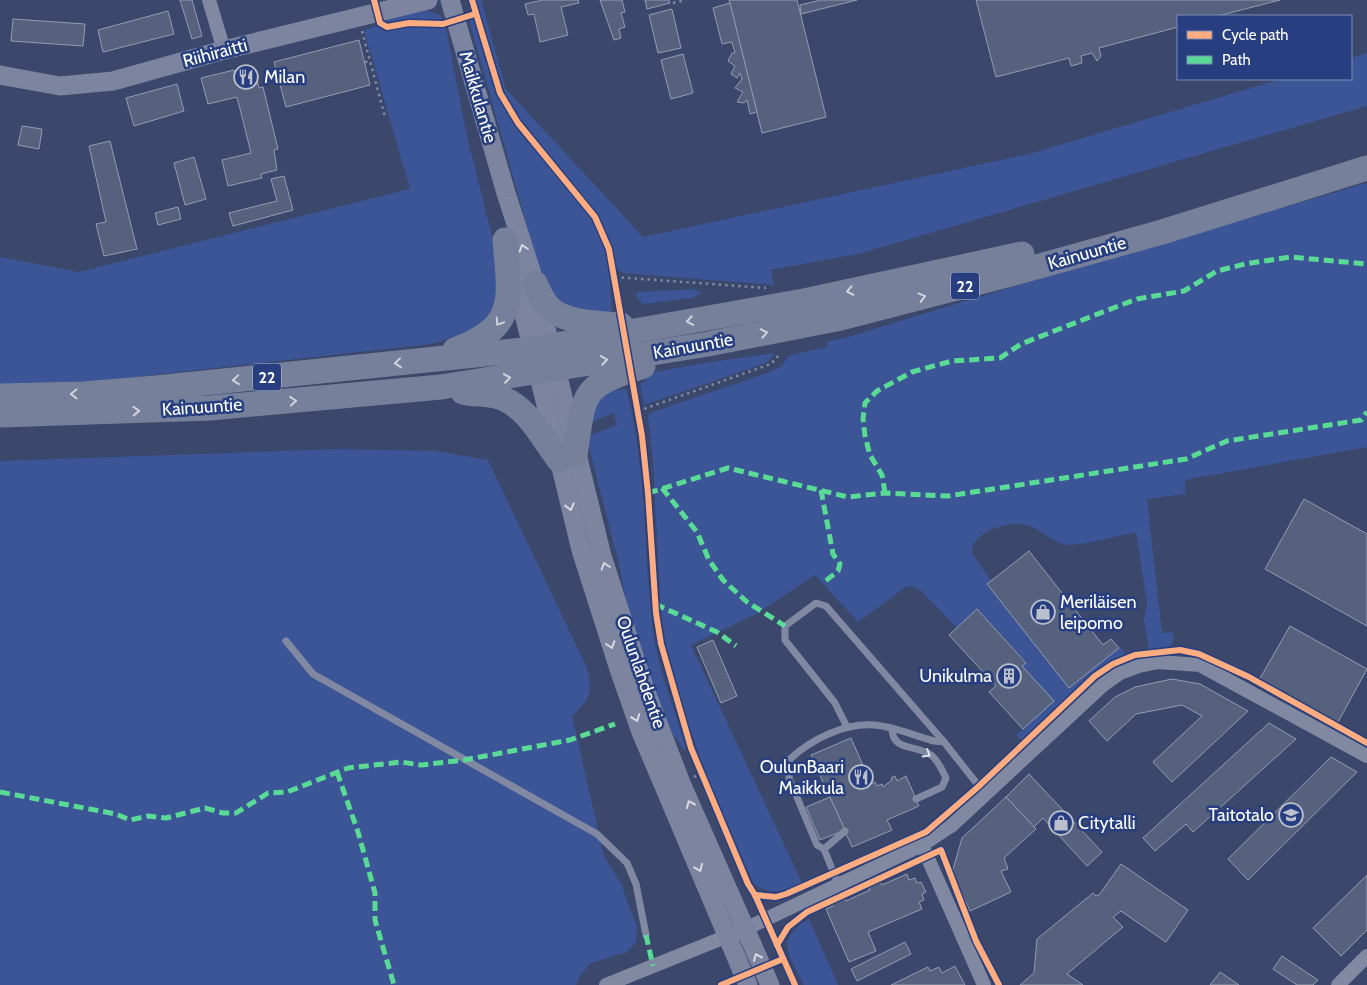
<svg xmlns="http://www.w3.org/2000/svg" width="1367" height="985" font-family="Cabin,sans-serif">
<rect width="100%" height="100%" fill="#3b486c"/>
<g fill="#3b5596">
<path d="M475 0H481L506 89 643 237 1029 154 1281 79H1351V58L1367 53V106L858 254 771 270 774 285 623 273 617 269 612 248 597 215 511 107 496 73Z"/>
<path d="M423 9 440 15 443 21 408 20 387 24 383 22 384 18Z"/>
<path d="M469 20H474L476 23C486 58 493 95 515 126 543 164 595 203 606 251 610 270 610 291 612 311L597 318 552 298 537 262Z"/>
<path d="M378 26 384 31 409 26 446 28 467 136 502 276 501 302 475 331 431 344 153 375 84 385 0 387V257L79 272 410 189 364 30Z"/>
<path d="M1367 183V447L1185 480 1186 494 1147 499 1162 633 1172 632 1174 637 1171 646 1149 650 1144 620 1147 603 1136 532C1114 537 1090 544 1068 545 1057 545 1040 529 1027 525 1011 520 971 531 972 553L991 581 987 585 1069 687 1119 648 1120 647 1125 653 1123 657 1093 673 1021 740 1016 735 1053 701 1022 666 1026 662 977 609 957 628 919 589 912 586 906 587 858 622 815 575 758 613 691 645 802 883C784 891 772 896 754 884L711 790 684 711 666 648 661 613 653 462 648 415 652 412 770 372 782 366 788 356 827 347V342L852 336C1023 282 1195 234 1367 183Z"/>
<path d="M694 289 701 293 692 298 643 304 635 295 639 292Z"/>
<path d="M775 353 769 361 761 365 644 405 640 383 647 381 640 375 704 363Z"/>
<path d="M621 381 617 390 626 389C647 466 643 545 652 623 656 664 674 708 686 748L684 750 669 729 660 707 627 608 619 564 589 447 591 435 617 425 613 413 588 424 591 405Z"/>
<path d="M337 449 436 451 488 460 587 668C593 692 590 700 572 716L604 856 621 884 637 927 636 942 627 952 591 963 580 976 576 985H0V461Z"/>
<path d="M809 919 838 985H804C790 955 773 940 809 919Z"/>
</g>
<g fill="#56617e" stroke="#949cb1">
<path d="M180 0H192L202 36 192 39Z"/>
<path d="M543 0H578L579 3 561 7 568 35 540 42 534 14 528 15 525 4Z"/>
<path d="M600 0H622L625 12 621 13 625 27 619 29 621 38 614 40Z"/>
<path d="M645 0H669L670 3 647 9Z"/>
<path d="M729 0H797L826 117 762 133Z"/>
<path d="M821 0H857L801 14 800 5Z"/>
<path d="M976 0H1280L1218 16H1178V27L1099 48 1101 56 1097 61 1092 53 1081 56 1082 63 1071 66 1069 58 996 77Z"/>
<path d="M730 3 757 112 750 114 747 100 744 103 737 102 743 92 735 88 742 79 740 73 737 78 731 74 735 66 728 61 732 53H735L732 42 722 44 713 8Z"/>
<path d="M672 9 681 48 658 53 649 15Z"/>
<path d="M168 11 174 34 103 52 98 30Z"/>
<path d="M13 19 85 24 83 46 11 41Z"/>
<path d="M359 40 370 85 286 107 274 62Z"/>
<path d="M683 54 693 93 671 99 661 60Z"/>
<path d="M254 69 259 88 263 87 278 149 274 150 277 170 261 174 262 178 228 186 222 160 251 153 237 97 208 104 201 78 234 70 235 74Z"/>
<path d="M177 84 184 111 134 126 126 98Z"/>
<path d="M22 126 42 129 39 149 18 145Z"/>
<path d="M110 141 137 249 104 256 96 224 106 222 89 146Z"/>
<path d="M194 157 206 199 185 205 174 163Z"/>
<path d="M284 176 293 210 233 226 229 213 277 201 271 179Z"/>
<path d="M178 207 181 219 158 225 155 213Z"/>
<path d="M1304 499 1367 534V626L1265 569Z"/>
<path d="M1029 551 1103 645 1111 639 1119 648 1069 688 987 584Z"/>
<path d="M977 609 1026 663 1022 666 1054 701 1023 729 989 692 996 686 949 635Z"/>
<path d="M1290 626 1367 669 1337 724 1259 680Z"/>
<path d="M713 640 737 696 721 703 697 647Z"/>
<path d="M1172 679 1200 684 1248 711 1172 782 1153 762 1202 716 1182 705 1136 714 1107 741 1089 721 1115 697 1135 687Z"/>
<path d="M1269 723 1296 739 1193 832 1186 824 1155 851 1143 838Z"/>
<path d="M851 738 871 784 875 782 877 786 882 784 883 787 892 780 891 778 895 776 897 781 906 776 919 806 887 820 892 830 852 847 811 755Z"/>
<path d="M1331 757 1357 772 1248 880 1228 859Z"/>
<path d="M1029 774 1102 852 1087 866 1043 818 1034 827 1006 797Z"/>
<path d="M830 797 845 830 820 840 806 807Z"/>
<path d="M1006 797 1036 829 1004 858 1008 869 1001 871 1011 892 970 911 952 873 962 838Z"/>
<path d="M1121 864 1188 910 1166 942 1121 911 1113 917 1123 927 1067 974 1083 985H1020L1034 973 1037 939 1093 893 1096 896 1100 894Z"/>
<path d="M907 874 909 880 915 878 917 883 921 882 926 892 922 894 924 900 919 902 922 909 868 932 876 951 849 962 826 909 833 906 831 903 844 897 846 901 870 890 869 887 880 882 882 885Z"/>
<path d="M1367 875V930L1341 956 1313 928Z"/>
<path d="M905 942 911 954 857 981 851 969Z"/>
<path d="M1282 956 1318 980 1313 985H1297L1273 969Z"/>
<path d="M955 966 965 985H891L928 967 930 971 939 967 942 973Z"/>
<path d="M1220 972 1239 985H1210Z"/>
</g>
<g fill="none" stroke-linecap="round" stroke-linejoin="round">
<g stroke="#8189a2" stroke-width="2.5" stroke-dasharray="2.5 4" stroke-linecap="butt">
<path d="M673 3 686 0"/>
<path d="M362 31 385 117"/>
<path d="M365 62 370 61"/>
<path d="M615 277 766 288"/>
<path d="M638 411 771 364 780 354"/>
<path d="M694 777 700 774"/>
<path d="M723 984 724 985"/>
</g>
<g stroke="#8189a2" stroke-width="7">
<path d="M286 641 313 674 597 834 627 863 636 884 646 935"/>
<path d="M847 727 835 703 785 640V626L816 603 826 606 944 742 986 795"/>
<path d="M892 729C893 752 916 744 931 755 938 760 942 770 946 778L942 787 916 799"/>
<path d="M824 849 845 831"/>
<path d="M838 884 824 849 817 845 789 778 790 759C812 739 844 723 874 725 893 726 915 736 934 741L944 742"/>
</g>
<g stroke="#8189a2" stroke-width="14">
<path d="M209 0 224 50"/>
<path d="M922 845 984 985"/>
<path d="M606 985 745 929 922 845 951 826 1103 685 1120 673 1139 666 1158 662 1200 665 1367 756"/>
<path d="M1338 985 1367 956"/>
</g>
<g stroke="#7c849f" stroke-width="19">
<path d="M450 0 506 193 535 283 602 556 644 687 681 783 770 985"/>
<path d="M0 75 60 86 113 81 224 50 428 0"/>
<path d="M514 273 581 550 620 672 641 732 748 985"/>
</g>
<g stroke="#76809a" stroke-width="25">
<path d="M535 283C538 290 542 298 546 304 561 324 599 323 621 325"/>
<path d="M455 350C518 326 510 300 505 240"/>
<path d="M463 392C475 395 491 393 502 398 529 409 542 438 559 460"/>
<path d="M0 396 84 394 156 388 533 349 804 301 1022 254"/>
<path d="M0 415 210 408 441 387 708 344 841 318 1022 271 1162 232 1367 168"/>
<path d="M575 455C585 392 579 387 643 366"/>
</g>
<g stroke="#5adb95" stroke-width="5" stroke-dasharray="10 5" stroke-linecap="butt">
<path d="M662 488 697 532 709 560 723 580 747 602 785 626"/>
<path d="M821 490 833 554 840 564 838 571 823 583"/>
<path d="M648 493 728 468 848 497 885 493 948 496 1186 459 1227 441 1361 420 1367 412"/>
<path d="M885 493 882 475 870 455 865 436 863 419 865 403 877 391 912 372 952 361 1000 358 1021 344 1108 310 1137 299 1184 291 1217 271 1245 264 1291 257 1367 264"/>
<path d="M655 604 717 632 736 646"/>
<path d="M337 772 358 832 375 893V920L394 985"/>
<path d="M0 792 116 814 130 820 148 816 166 818 205 808 223 813H236L268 793 287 792 348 768 401 762 421 765 464 760 570 740 615 724"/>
<path d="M646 935 653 966"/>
</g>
<g stroke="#273f80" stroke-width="9">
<g id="cycleway">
<path d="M374 0 380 23 387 27 409 23 443 24 475 14"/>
<path d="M472 0 500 93 518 123 595 217 609 249 642 436 648 493 656 613 661 644 691 748 748 884 755 895 795 985"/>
<path d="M755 895 776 897 786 894 926 832 978 787 1095 676 1113 664 1135 655 1180 650 1199 654 1249 677 1367 743"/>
<path d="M777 945 788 927 807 912 941 850 976 941 999 985"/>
<path d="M721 985 783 959"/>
</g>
</g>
<use href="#cycleway" stroke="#ffac80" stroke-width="6"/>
</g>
<defs><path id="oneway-chevron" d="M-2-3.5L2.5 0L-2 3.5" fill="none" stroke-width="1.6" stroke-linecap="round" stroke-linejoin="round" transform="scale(1.25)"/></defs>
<g stroke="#d8dae2">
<use href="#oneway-chevron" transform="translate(523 248) rotate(-108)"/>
<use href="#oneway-chevron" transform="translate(570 507) rotate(76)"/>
<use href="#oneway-chevron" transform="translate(605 566) rotate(-108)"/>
<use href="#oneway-chevron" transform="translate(611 645) rotate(72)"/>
<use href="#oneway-chevron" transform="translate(636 718) rotate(70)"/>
<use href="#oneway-chevron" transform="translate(690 804) rotate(-114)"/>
<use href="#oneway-chevron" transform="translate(699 868) rotate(67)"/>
<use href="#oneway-chevron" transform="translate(757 957) rotate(-114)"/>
</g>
<g stroke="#cfd3dc">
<use href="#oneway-chevron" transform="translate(850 291) rotate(168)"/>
<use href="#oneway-chevron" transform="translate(922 297) rotate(-15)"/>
<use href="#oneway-chevron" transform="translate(690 321) rotate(170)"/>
<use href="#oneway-chevron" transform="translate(499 322) rotate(124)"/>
<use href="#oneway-chevron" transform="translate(764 333) rotate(-11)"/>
<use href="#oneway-chevron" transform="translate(604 360) rotate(-9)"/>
<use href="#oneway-chevron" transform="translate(398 363) rotate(174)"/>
<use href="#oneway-chevron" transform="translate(507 378) rotate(-8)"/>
<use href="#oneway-chevron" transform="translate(236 380) rotate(174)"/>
<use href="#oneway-chevron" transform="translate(74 394) rotate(179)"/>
<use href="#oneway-chevron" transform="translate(293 401) rotate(-5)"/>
<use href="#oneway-chevron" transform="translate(136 411) rotate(-2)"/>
</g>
<use stroke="#e0e2e8" href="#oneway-chevron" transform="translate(927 754) rotate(31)"/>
<defs>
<g id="restaurant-ring" transform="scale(1.25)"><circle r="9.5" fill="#273f80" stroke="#babfcc" stroke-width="1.5"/><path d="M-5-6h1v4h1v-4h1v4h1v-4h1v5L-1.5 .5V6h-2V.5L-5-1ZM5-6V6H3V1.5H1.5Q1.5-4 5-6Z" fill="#babfcc"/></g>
<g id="shop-ring" transform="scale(1.25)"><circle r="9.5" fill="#273f80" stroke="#babfcc" stroke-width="1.5"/><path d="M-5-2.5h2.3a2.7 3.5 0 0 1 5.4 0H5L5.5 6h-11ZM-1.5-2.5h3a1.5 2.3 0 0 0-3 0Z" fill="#babfcc"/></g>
<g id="building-ring" transform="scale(1.25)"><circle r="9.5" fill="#273f80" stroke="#babfcc" stroke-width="1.5"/><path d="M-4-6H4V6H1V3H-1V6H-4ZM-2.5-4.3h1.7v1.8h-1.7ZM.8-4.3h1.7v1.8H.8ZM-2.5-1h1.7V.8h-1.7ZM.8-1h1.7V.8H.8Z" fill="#babfcc"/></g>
<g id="school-ring" transform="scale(1.25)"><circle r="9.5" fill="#273f80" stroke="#babfcc" stroke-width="1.5"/><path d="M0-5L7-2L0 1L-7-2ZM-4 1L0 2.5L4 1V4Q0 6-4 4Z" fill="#babfcc"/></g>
</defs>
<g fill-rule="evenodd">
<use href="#restaurant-ring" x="246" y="77"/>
<use href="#shop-ring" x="1043" y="612"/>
<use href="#building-ring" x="1009" y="676"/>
<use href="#restaurant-ring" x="861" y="777"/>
<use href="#school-ring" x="1291" y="815"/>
<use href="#shop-ring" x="1061" y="823"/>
</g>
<g text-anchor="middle" stroke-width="5" stroke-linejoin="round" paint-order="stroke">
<g fill="#273f80" stroke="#bec5d9" stroke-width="1">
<rect x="951" y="272.5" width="28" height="27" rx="4"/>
<rect x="253" y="363.5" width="28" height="27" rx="4"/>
</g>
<g font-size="16" font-weight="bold" fill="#fff">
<text x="965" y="292">22</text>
<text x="267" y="383">22</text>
</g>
<g font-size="18" fill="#fff" stroke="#273f80">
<text transform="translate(215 53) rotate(-15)" y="6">Riihiraitti</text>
<text transform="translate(478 97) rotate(74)" y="6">Maikkulantie</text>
<text transform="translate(1087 253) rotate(-16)" y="6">Kainuuntie</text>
<text transform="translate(693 346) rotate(-10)" y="6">Kainuuntie</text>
<text transform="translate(202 407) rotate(-4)" y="6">Kainuuntie</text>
<text transform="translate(641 672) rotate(71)" y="6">Oulunlahdentie</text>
</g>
<g font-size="18" fill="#fff" stroke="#273f80" text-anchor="start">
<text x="264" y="83">Milan</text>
<text x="1060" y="608">Meriläisen<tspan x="1060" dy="21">leipomo</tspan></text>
<text x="992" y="682" text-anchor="end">Unikulma</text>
<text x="844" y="773" text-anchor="end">OulunBaari<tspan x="844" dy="21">Maikkula</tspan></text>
<text x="1274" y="821" text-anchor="end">Taitotalo</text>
<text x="1078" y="829">Citytalli</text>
</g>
</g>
<rect x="1177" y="15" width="175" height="65" fill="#273f80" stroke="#7d8cb3"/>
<rect x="1187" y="31" width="25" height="8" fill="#ffac80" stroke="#7d8cb3"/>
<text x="1222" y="40" font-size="15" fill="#ffffff">Cycle path</text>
<rect x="1187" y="56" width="25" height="8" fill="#5adb95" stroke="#7d8cb3"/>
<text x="1222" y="65" font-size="15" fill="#ffffff">Path</text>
</svg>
